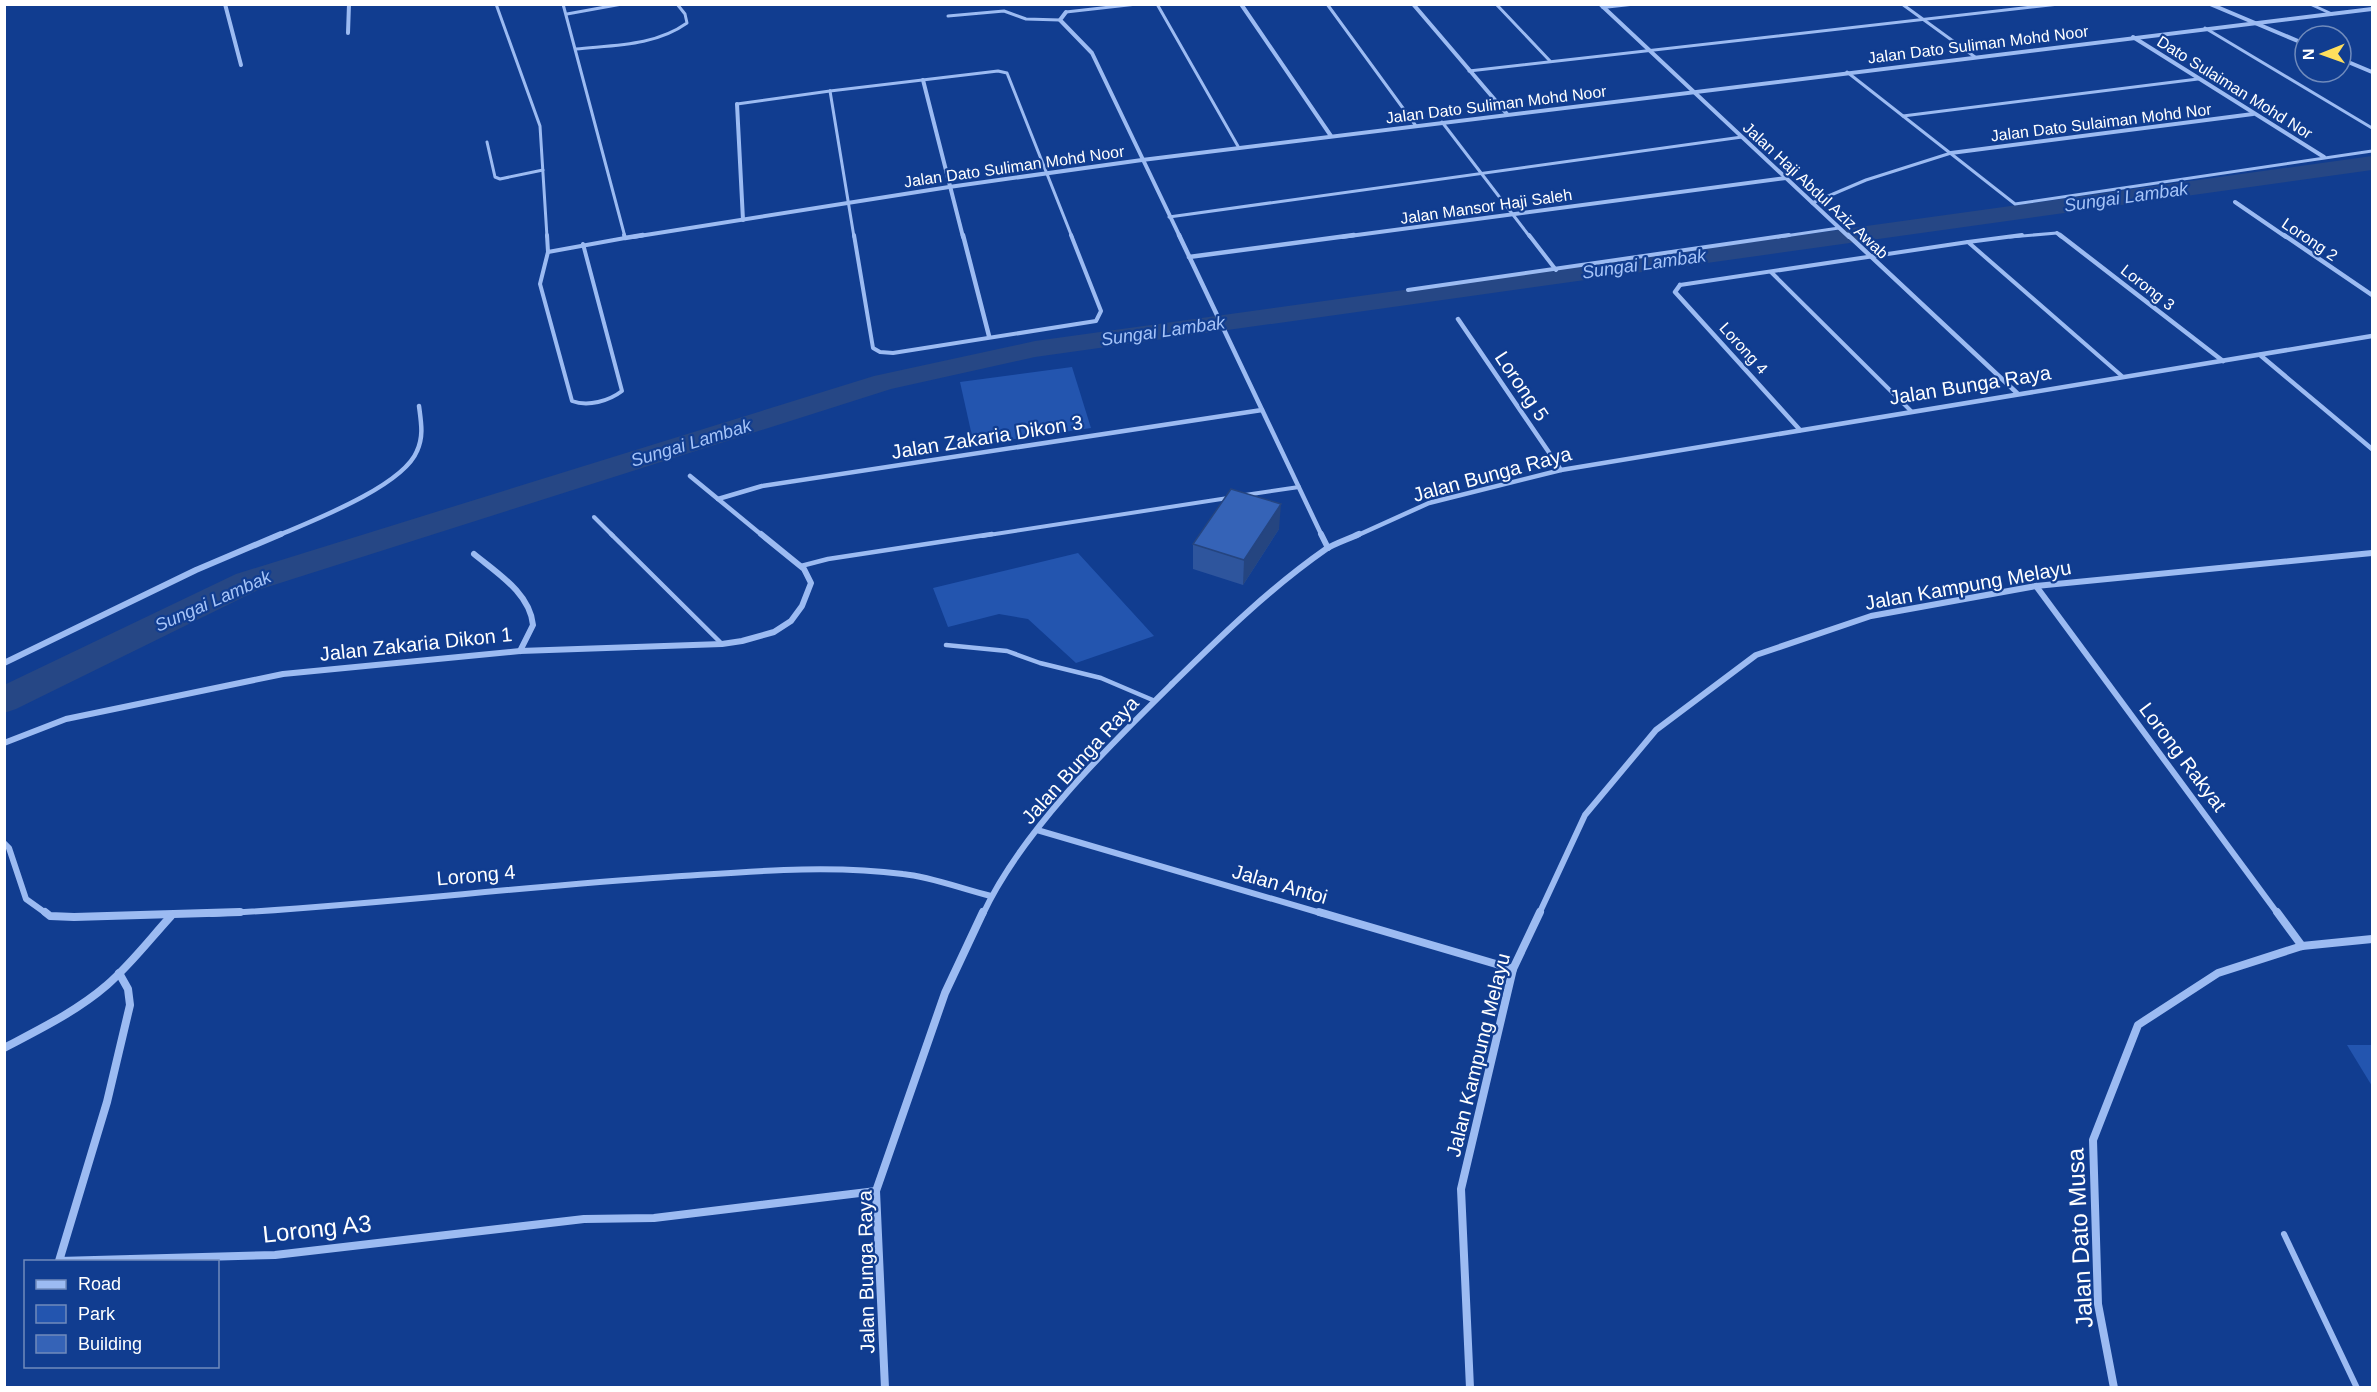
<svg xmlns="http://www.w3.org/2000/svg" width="2377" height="1392" font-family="Arial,sans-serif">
<rect width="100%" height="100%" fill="#113d90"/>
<g fill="#2355af">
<path d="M1072 367 1091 428 974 445 960 382Z"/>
<path d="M1078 553 1154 636 1076 663 1028 619 999 614 948 627 933 588Z"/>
<path d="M2347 1045H2372V1086Z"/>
</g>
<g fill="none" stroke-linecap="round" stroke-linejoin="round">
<path fill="#264785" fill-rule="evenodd" d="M2372 156V170L1035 357 891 389 258 590 16 709 4 713V685L236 574 874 376 1035 341Z"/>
<g stroke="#9cbbf2" stroke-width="3">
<path d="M496 4 540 126 547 237"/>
<path d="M563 4 625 237"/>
<path d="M1157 4 1239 148"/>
<path d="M1327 4 1416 126"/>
<path d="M1496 4 1550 61"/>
<path d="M1902 4 1975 57"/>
<path d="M2310 4 2332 14"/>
<path d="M1066 12 1137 4"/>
<path d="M567 14 622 4"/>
<path d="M948 16 1004 11 1026 19 1060 20"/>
<path d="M2205 28 2372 128"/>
<path d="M576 49C614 45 655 46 687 23L685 14 677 4"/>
<path d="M1469 71 2059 4"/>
<path d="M1847 72 2015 204 2372 151"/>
<path d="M830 91 854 237"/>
<path d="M830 91 998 71 1007 73 1072 237"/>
<path d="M737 104 830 91"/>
<path d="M1903 116 2198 79"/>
<path d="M1442 122 1530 237"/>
<path d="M487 142 495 177 500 179 543 170"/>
<path d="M1812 203 1866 180 1951 153"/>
<path d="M1169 217 1742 137"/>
<path d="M1778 237 1839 228"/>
<path d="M2010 237 2057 233"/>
</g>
<g stroke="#9cbbf2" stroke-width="4">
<path d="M547 235 548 252 625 238 624 235"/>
<path d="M854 235 873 348 880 352 893 353 1096 321 1101 311 1071 235"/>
<path d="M1529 235 1556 270"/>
<path d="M2022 235 1968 242 2123 377"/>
<path d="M548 252 540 284 572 401C588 407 609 401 622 391L583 244"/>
<path d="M1771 272 1911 411"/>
<path d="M1680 285 1968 242"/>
<path d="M1408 290 1789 235"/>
<path d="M1245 495 1299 487"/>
<path d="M594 517 613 536"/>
<path d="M982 536 1228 498"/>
</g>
<g stroke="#9cbbf2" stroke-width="4.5">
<path d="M611 534 722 644"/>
<path d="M801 566 828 559 992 534"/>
<path d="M946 645 1007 651 1040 663 1101 678 1155 701"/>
</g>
<path stroke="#9cbbf2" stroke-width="6" d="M2284 1234 2357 1388"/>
<g stroke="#9cbbf2" stroke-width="4">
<path d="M225 4 241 65"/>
<path d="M1241 4 1331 136"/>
<path d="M1413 4 1507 114"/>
<path d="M1600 4 1849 237"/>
<path d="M2210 4 2305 44"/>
<path d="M1603 7 1630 4"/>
<path d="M1066 12 1060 20 1092 53 1180 237"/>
<path d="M348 33 349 4"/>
<path d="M2133 37 2324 157"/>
<path d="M2341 59 2372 72"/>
<path d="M923 80 963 237"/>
<path d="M737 104 743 220"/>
<path d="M1951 153 2253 114"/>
<path d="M2235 202 2286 237"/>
<path d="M2057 233 2062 237"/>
<path d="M633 237 949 187 1142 160 2372 9"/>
<path d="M1342 237 1786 178"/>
</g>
<g stroke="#9cbbf2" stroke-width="4.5">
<path d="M963 235 989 336"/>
<path d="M1179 235 1322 536"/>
<path d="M1848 235 2017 393"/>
<path d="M2060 235 2223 361"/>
<path d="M2284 235 2372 295"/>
<path d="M625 238 643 235"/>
<path d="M1189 257 1354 235"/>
<path d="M1680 285 1675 292 1800 430"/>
<path d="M1458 319 1561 470"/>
<path d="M2260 355 2372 449"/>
<path d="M690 476 763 536"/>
<path d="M718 499 762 486 1262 410"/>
<path d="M277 536C312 521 403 486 417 451 424 436 421 422 419 406"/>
<path d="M1356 536 1429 503 1561 470 2372 336"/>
</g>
<g stroke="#9cbbf2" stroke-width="6">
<path d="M1321 534 1328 548"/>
<path d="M474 554C497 573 530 593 533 625L520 651"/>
<path d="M2036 586 2278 914"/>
<path d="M4 663 196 570 281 534"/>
<path d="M4 743 66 719 283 674 520 651 722 644 742 641 774 632 791 621 802 606 811 583 804 569 761 534"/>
<path d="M1037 830 1324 914"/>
<path d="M4 843 9 848 26 899 47 914"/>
<path d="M212 914C364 906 516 887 668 877 746 872 825 864 903 874 932 877 962 889 991 896"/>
<path d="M983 914C1021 832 1108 747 1173 683 1221 636 1270 588 1326 549 1336 543 1349 539 1359 534"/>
<path d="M1539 914 1585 815 1656 730 1756 655 1871 616 2036 586 2372 553"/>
</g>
<g stroke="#9cbbf2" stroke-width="8">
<path d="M45 912 50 916 74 917 240 912"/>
<path d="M1319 912 1513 969"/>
<path d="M2277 912 2302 946"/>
<path d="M119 973 128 989 130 1005 107 1102 59 1261 275 1255 584 1219 654 1218 876 1191"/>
<path d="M4 1048C40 1029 77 1011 107 985 131 964 150 939 171 916"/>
<path d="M885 1388 876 1191 945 993 983 912"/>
<path d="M1470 1388 1461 1189 1513 969 1540 912"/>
<path d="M2114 1388 2098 1304 2093 1140 2138 1025 2218 973 2302 946 2372 939"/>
</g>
</g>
<path fill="#2e559d" d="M1279 529 1243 585 1193 569V544Z"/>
<path fill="#254580" d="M1281 504 1279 529 1243 585 1244 560Z"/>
<path fill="#3563b7" stroke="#254580" stroke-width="1.5" d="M1231 489 1281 504 1244 560 1193 544Z"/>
<g text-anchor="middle" stroke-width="4.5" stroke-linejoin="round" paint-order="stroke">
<g font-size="16" fill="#fff" stroke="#113d90">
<text transform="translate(1978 44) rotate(-7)" y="6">Jalan Dato Suliman Mohd Noor</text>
<text transform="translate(2235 87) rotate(32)" y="6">Dato Sulaiman Mohd Nor</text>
<text transform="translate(1496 104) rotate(-7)" y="6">Jalan Dato Suliman Mohd Noor</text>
<text transform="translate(2101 122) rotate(-7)" y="6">Jalan Dato Sulaiman Mohd Nor</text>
<text transform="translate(1014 166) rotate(-8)" y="6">Jalan Dato Suliman Mohd Noor</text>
<text transform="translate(1816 190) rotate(43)" y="6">Jalan Haji Abdul Aziz Awab</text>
<text transform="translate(1486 206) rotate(-8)" y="6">Jalan Mansor Haji Saleh</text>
<text transform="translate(2310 239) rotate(34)" y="6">Lorong 2</text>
<text transform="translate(2148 287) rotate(38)" y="6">Lorong 3</text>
<text transform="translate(1744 348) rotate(48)" y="6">Lorong 4</text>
</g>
<g font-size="18" font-style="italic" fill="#a7c5f9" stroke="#113d90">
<text transform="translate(2126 197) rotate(-8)" y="6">Sungai Lambak</text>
<text transform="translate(1644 264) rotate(-8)" y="6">Sungai Lambak</text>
<text transform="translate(1163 331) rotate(-8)" y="6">Sungai Lambak</text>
<text transform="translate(691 443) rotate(-17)" y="6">Sungai Lambak</text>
<text transform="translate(213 601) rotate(-24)" y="6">Sungai Lambak</text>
</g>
<g font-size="20" fill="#fff" stroke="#113d90">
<text transform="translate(1970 385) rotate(-9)" y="7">Jalan Bunga Raya</text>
<text transform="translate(1522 386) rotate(56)" y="7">Lorong 5</text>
<text transform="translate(987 437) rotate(-9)" y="7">Jalan Zakaria Dikon 3</text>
<text transform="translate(1492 474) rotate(-15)" y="7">Jalan Bunga Raya</text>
<text transform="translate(1968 585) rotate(-10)" y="7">Jalan Kampung Melayu</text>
<text transform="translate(416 644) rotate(-6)" y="7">Jalan Zakaria Dikon 1</text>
<text transform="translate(2183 757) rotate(53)" y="7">Lorong Rakyat</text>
<text transform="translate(1080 760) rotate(-48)" y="7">Jalan Bunga Raya</text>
<text transform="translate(476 875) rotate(-5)" y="7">Lorong 4</text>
<text transform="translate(1280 884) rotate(16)" y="7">Jalan Antoi</text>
<text transform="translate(1478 1055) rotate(-76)" y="7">Jalan Kampung Melayu</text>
<text transform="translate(866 1272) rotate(-91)" y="7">Jalan Bunga Raya</text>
</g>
<g font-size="24" fill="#fff" stroke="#113d90">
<text transform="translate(317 1229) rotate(-6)" y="8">Lorong A3</text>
<text transform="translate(2080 1238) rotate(-93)" y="8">Jalan Dato Musa</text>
</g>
</g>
<rect width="2377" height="1392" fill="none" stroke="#ffffff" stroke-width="12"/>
<rect x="24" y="1260" width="195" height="108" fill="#113d90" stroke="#708bbc" stroke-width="1.5"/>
<rect x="36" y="1280" width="30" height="9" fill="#9cbbf2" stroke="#708bbc" stroke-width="1.5"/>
<text x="78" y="1290" font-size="18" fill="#ffffff">Road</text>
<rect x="36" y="1305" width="30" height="18" fill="#2355af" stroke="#708bbc" stroke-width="1.5"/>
<text x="78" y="1320" font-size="18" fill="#ffffff">Park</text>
<rect x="36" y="1335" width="30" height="18" fill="#3563b7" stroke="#708bbc" stroke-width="1.5"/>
<text x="78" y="1350" font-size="18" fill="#ffffff">Building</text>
<g transform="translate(2323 54) rotate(269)"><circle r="28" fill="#113d90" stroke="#708bbc" stroke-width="1.5"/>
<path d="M0-4.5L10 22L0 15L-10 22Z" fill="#ffdf5d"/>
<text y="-9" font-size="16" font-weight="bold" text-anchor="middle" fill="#ffffff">N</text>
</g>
</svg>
